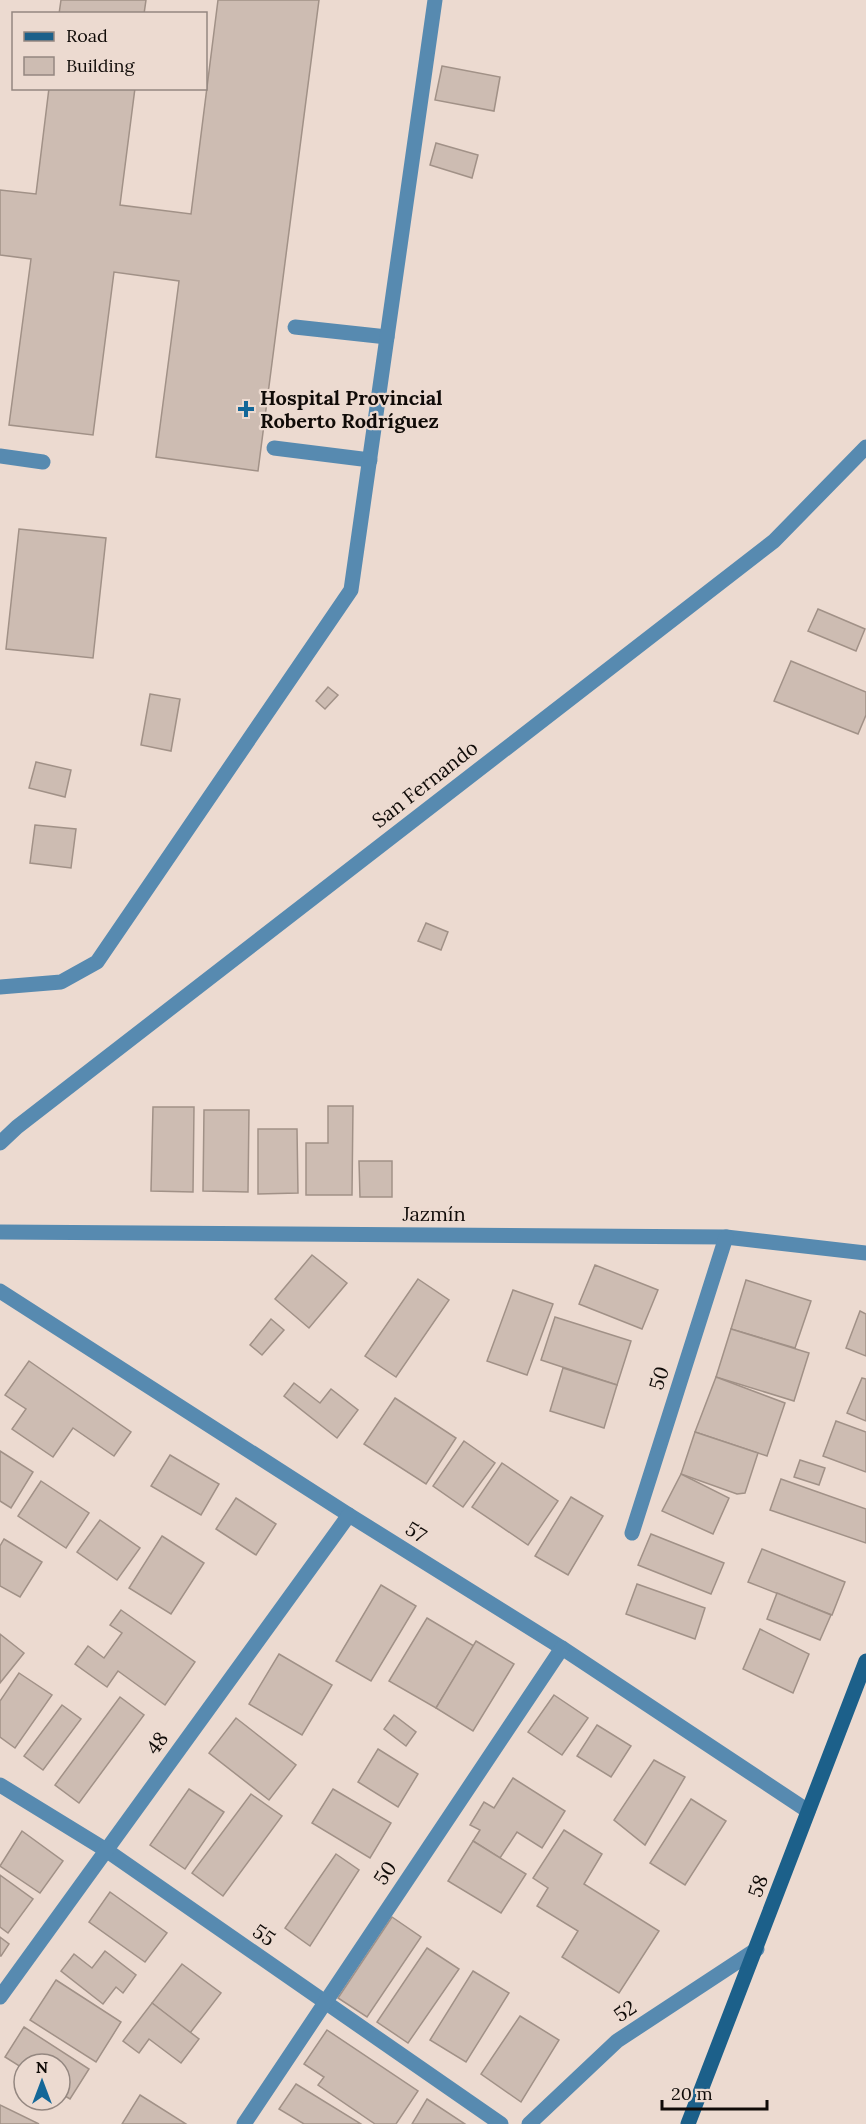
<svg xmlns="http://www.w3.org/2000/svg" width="866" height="2124" font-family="Lora,serif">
<rect width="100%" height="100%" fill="#ecdad0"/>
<g fill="#cdbcb2" stroke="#a19187" stroke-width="1.5">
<path d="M61 0H146L144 14H59Z"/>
<path d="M218 0H319L258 471 156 457 179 281 114 272 93 435 9 425 31 259 0 255V190L36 194 49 88H135L120 205 191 214Z"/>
<path d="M442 66 500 77 494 111 435 100Z"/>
<path d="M436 143 478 155 472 178 430 165Z"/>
<path d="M19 529 106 538 93 658 6 649Z"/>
<path d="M818 609 865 629 856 651 808 631Z"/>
<path d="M791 661 866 692V715L858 734 774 701Z"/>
<path d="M328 687 338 695 325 709 316 701Z"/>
<path d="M150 694 180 699 171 751 141 745Z"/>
<path d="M36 762 71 770 65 797 29 788Z"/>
<path d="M35 825 76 829 71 868 30 863Z"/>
<path d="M426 923 448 932 441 950 418 941Z"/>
<path d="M328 1106H353L352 1195H306V1143H328Z"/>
<path d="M153 1107H194L193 1192 151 1191Z"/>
<path d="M204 1110H249L248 1192 203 1191Z"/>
<path d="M258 1129H297L298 1193 258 1194Z"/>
<path d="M359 1161H392V1197H360Z"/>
<path d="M312 1255 347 1283 309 1328 275 1299Z"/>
<path d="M595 1265 658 1290 642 1329 579 1304Z"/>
<path d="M418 1279 449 1300 396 1377 365 1356Z"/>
<path d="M746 1280 811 1301 795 1348 731 1329Z"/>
<path d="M513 1290 553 1304 527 1375 487 1361Z"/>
<path d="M860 1311 866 1314V1356L846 1348Z"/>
<path d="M555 1317 631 1341 617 1385 541 1360Z"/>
<path d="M271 1319 284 1330 262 1355 250 1345Z"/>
<path d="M731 1329 809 1353 794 1401 716 1377Z"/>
<path d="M29 1361 131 1432 114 1456 73 1428 53 1457 12 1429 26 1409 5 1395Z"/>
<path d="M563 1368 617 1385 604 1428 550 1411Z"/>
<path d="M716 1377 785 1403 767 1456 695 1432Z"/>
<path d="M862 1378 866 1379V1421L847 1413Z"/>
<path d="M294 1383 320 1403 331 1389 358 1410 337 1438 284 1396Z"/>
<path d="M395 1398 456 1438 426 1484 364 1444Z"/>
<path d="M836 1421 866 1432V1472L823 1456Z"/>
<path d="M695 1432 758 1453 745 1493 737 1494 681 1474Z"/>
<path d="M464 1441 495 1463 463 1507 433 1486Z"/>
<path d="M0 1451 33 1472 11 1508 0 1501Z"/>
<path d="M170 1455 219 1484 201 1515 151 1486Z"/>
<path d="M800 1460 825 1468 819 1485 794 1477Z"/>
<path d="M502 1463 558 1501 528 1545 472 1507Z"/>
<path d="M681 1474 729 1498 713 1534 662 1511Z"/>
<path d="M781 1479 866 1509V1543L770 1510Z"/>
<path d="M41 1481 89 1513 66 1548 18 1516Z"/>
<path d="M571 1497 603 1516 568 1575 535 1556Z"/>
<path d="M236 1498 276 1524 256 1555 216 1529Z"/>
<path d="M100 1520 140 1548 117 1580 77 1552Z"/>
<path d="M651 1534 724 1563 711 1594 638 1565Z"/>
<path d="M162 1536 204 1563 171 1614 129 1588Z"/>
<path d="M4 1539 42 1562 20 1597 0 1586V1546Z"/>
<path d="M762 1549 845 1582 832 1615 748 1582Z"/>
<path d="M637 1584 705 1608 695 1639 626 1614Z"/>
<path d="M381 1585 416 1606 371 1681 336 1661Z"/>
<path d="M777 1593 831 1615 820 1640 767 1619Z"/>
<path d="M121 1610 195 1662 165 1705 118 1671 107 1687 75 1664 88 1646 104 1658 122 1633 110 1625Z"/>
<path d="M427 1618 474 1646 436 1708 389 1681Z"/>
<path d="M760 1629 809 1654 793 1693 743 1669Z"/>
<path d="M0 1634 24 1653 0 1683Z"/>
<path d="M476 1641 514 1664 473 1731 436 1708Z"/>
<path d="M279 1654 332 1685 302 1735 249 1704Z"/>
<path d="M19 1673 52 1695 15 1748 0 1737V1701Z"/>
<path d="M554 1695 588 1718 562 1755 528 1732Z"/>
<path d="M120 1697 144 1715 79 1803 55 1785Z"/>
<path d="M62 1705 81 1719 43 1770 24 1756Z"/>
<path d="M394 1715 416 1732 406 1746 384 1729Z"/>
<path d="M236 1718 296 1765 269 1800 209 1753Z"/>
<path d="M597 1725 631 1746 611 1777 577 1756Z"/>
<path d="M378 1749 418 1774 398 1807 358 1782Z"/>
<path d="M654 1760 685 1777 645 1845 614 1820Z"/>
<path d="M513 1778 565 1811 542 1848 517 1832 500 1858 473 1841 480 1830 470 1825 484 1802 494 1808Z"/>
<path d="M189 1789 224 1812 185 1869 150 1845Z"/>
<path d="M333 1789 391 1823 370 1858 312 1823Z"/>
<path d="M251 1794 282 1816 223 1896 192 1873Z"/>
<path d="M691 1799 726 1821 685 1885 650 1863Z"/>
<path d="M564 1830 602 1854 584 1884 659 1931 619 1993 562 1957 578 1931 537 1906 548 1888 533 1878Z"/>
<path d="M22 1831 63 1861 40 1893 0 1866Z"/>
<path d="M473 1841 526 1874 501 1913 448 1881Z"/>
<path d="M336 1854 359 1870 310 1946 285 1928Z"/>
<path d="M0 1875 33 1899 8 1933 0 1927Z"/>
<path d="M110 1892 167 1933 145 1962 89 1922Z"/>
<path d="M392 1917 421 1937 367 2017 338 1998Z"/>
<path d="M0 1937 9 1944 1 1956H0Z"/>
<path d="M427 1948 459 1969 408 2043 377 2022Z"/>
<path d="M105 1951 136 1975 123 1993 116 1987 103 2004 61 1971 74 1954 92 1968Z"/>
<path d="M182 1964 221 1993 190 2033 152 2003Z"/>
<path d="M473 1971 509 1993 466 2062 430 2040Z"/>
<path d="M56 1980 121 2022 96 2062 30 2020Z"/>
<path d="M152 2003 199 2039 181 2063 149 2039 139 2053 123 2041Z"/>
<path d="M520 2016 559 2040 521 2102 481 2074Z"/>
<path d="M24 2027 89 2069 70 2099 60 2093V2064H24V2069L5 2057Z"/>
<path d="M327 2030 418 2091 396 2124H375L318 2085 324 2077 304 2064Z"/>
<path d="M296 2084 361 2124H304L279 2109Z"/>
<path d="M140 2095 186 2124H122Z"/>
<path d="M427 2099 465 2124H412Z"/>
<path d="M0 2105 39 2124H0Z"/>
</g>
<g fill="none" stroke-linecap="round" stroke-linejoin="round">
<g stroke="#578ab0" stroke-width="15">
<path d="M295 327 387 337"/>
<path d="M274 448 370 460"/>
<path d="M0 456 43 462"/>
<path d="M0 987 61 982 97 962 351 590 435 0"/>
</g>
<g stroke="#578ab0" stroke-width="15">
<path d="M0 1143 17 1127 774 541 866 447"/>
<path d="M0 1232 726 1237 866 1253"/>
<path d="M0 1291 349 1515 562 1648 808 1811"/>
<path d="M632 1533 726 1237"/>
<path d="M0 1785 106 1850 501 2124"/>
<path d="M0 1997 349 1515"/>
<path d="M244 2124 562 1648"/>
<path d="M529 2124 617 2041 757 1949"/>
</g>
<path stroke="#1c608a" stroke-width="15" d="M688 2124 866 1661"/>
</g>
<path fill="#136798" stroke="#ecdad0" stroke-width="2" d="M243 400h6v6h6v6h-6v6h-6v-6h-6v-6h6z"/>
<g text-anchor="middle" stroke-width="4.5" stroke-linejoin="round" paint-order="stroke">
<g font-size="20" font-weight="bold" fill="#100b08" stroke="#ecdad0" text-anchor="start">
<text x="260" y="405">Hospital Provincial<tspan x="260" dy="23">Roberto Rodríguez</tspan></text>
</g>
<g font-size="20" fill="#100b08" stroke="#ecdad0">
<text transform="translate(425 784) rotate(-38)" y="7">San Fernando</text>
<text x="434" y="1221">Jazmín</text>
<text transform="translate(659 1378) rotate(-72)" y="7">50</text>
<text transform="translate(416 1532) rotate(32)" y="7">57</text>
<text transform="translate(157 1743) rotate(-54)" y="7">48</text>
<text transform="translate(385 1873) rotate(-56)" y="7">50</text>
<text transform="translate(758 1886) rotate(-70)" y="7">58</text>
<text transform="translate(264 1935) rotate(35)" y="7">55</text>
<text transform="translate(625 2011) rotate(-33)" y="7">52</text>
</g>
</g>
<rect x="12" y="12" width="195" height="78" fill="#ecdad0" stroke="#948780" stroke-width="1.5"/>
<rect x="24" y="32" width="30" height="9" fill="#1c608a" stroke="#948780" stroke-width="1.5"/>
<text x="66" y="42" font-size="18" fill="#100b08">Road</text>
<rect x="24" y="57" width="30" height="18" fill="#cdbcb2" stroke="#948780" stroke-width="1.5"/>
<text x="66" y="72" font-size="18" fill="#100b08">Building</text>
<g transform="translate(42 2082)"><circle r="28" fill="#ecdad0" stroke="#948780" stroke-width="1.5"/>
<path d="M0-4.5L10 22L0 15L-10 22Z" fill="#136798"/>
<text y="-9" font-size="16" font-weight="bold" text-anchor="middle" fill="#100b08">N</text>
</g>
<path d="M662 2100v9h105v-9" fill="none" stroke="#100b08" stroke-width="3"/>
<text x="671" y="2100" font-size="18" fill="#100b08" stroke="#ecdad0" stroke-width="4.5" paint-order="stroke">20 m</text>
</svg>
